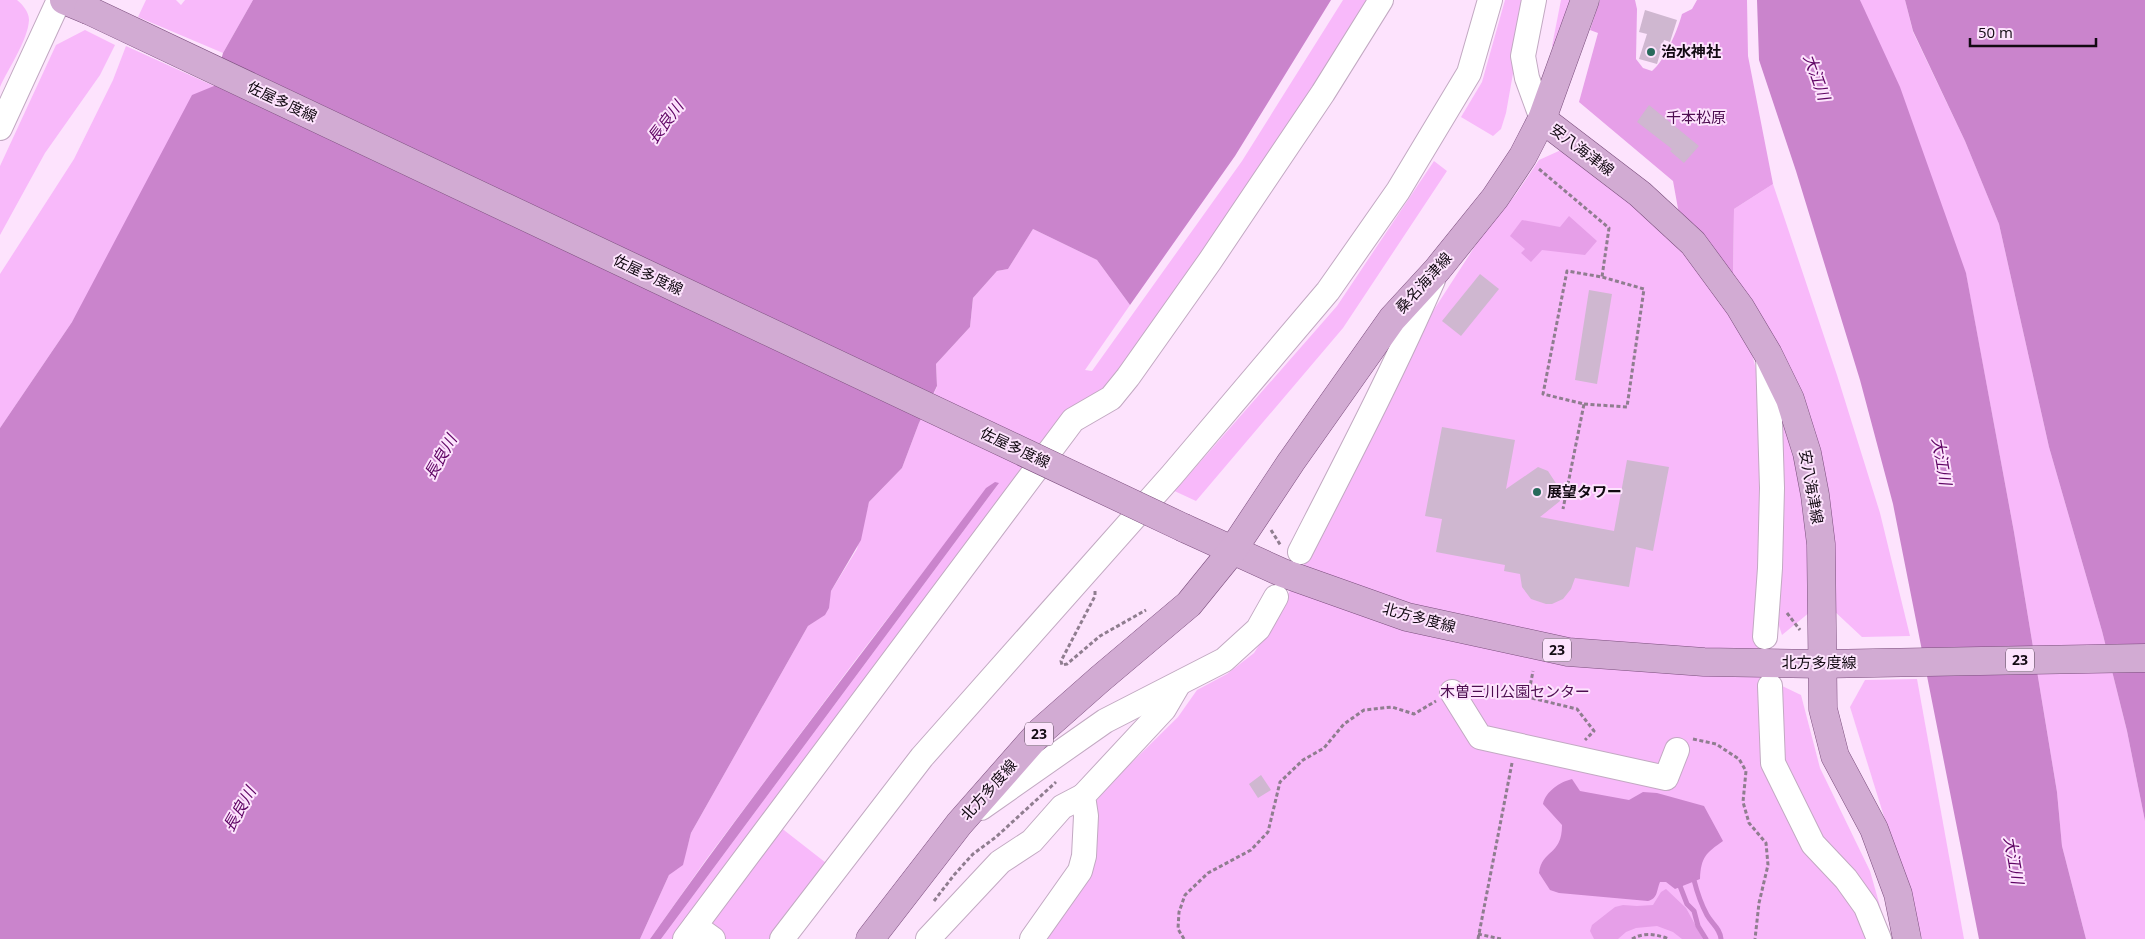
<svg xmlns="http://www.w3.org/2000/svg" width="2145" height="939" font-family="'Open Sans','Noto Sans JP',sans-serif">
<rect width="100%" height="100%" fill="#fde3fd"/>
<g fill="#f8b9fa">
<path d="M0 0H17C23 5 29 12 29 20 28 40 8 69 0 87Z"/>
<path d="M146 0H176L181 5 185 0H253L223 53 138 17Z"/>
<path d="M1343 0H1372L1169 307 675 939H661L999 483 941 549 854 662 708 857 650 939H640L669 875C681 866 688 847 691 833L808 626 824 615 831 591 857 549 869 502 902 468 919 423 937 387 936 364 970 327 973 298 997 271 1008 269 1033 229 1097 260 1130 305 1085 370 1092 371 1242 161Z"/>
<path d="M1505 0H1526L1506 113 1501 129 1493 136 1461 117 1482 82Z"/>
<path d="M1561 0H1573L1556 48 1552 46Z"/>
<path d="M1860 0H1905L1913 32 1965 141 1999 224 2049 447 2102 631 2127 731 2145 821V939H2086L2062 846 2057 792 2014 532 1966 274Z"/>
<path d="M85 30 115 45 100 75 45 153 0 235V166L56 45Z"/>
<path d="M126 46 214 86 72 322 0 428V274L74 159 113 80Z"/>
<path d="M1561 150 1691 250 1746 332 1759 380 1767 470 1756 619 1766 762 1835 882 1870 934 1871 939H1043L1095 863 1089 824 1091 807 1111 783 1178 717 1197 690 1227 674 1254 653 1270 628 1348 483 1413 342 1479 240 1516 194 1539 160Z"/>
<path d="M1434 161 1447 171 1343 328 1196 501 1168 488 1173 482 1180 485 1337 306Z"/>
<path d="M1773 184 1837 375 1880 513 1910 636 1862 637 1832 609 1833 540 1733 278 1734 209Z"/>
<path d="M1777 393 1806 492 1810 612 1782 635 1777 620Z"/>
<path d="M1917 679 1964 939H1922L1850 707 1865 680Z"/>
<path d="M1778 684 1801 695 1820 768 1870 871 1885 924 1830 855 1781 762Z"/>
<path d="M780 827 830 866 775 939H722L707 928Z"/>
</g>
<g fill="#e69fe8">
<path d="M1600 0H1635L1637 9 1636 59 1643 68 1652 71C1665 60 1677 32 1682 14L1692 9 1697 0H1747L1748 56 1773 184 1734 209 1733 278 1679 214 1673 181 1579 102 1598 33 1590 30Z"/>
<path d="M1569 216 1597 241 1585 255 1542 250 1531 262 1521 253 1525 249 1510 236 1522 220 1560 227Z"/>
<path d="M1666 889 1686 908 1703 939H1682L1673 932 1657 926 1636 928 1626 932 1618 939H1594L1590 931 1592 925 1615 907 1623 905 1637 906 1653 905 1661 892Z"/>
</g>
<g fill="#ca84cc">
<path d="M253 0H1331L1235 156 1130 305 1097 260 1033 229 1008 269 997 271 973 298 970 327 936 364 937 386 919 423 902 468 869 502 861 540 831 591 829 608 825 615 808 626 691 833 683 865 669 875 640 939H0V428L72 322 192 95 214 86 223 53Z"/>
<path d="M1757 0H1860L1900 87 1966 273 2014 532 2057 792 2062 846 2086 939H1979L1893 504 1860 380 1796 171 1759 60Z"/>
<path d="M1905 0H2145V821L2127 731 2102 631 2049 447 1999 224 1965 141 1913 31Z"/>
<path d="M995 482 999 483 661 939H650C758 786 874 639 986 488Z"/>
<path d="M1572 779 1580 791 1629 800 1643 792 1657 793 1704 806 1723 841C1706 853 1701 857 1700 879L1675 889 1666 882H1660C1656 892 1658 898 1648 901L1559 893 1550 890 1539 873C1542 849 1562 856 1562 825L1543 804C1546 791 1560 782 1572 779Z"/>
</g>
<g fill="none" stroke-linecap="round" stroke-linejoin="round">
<g stroke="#ca84cc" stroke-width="5">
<path d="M1694 880C1697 892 1701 904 1707 915 1712 924 1720 928 1721 939"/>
<path d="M1680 886 1687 904 1694 911 1698 926 1706 939"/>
</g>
</g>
<g fill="#cfb7d0">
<path d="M1645 10 1677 20 1670 42 1664 40 1657 64 1639 59 1647 34 1639 32Z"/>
<path d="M1649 105 1699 146 1684 163 1670 151 1672 149 1637 122Z"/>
<path d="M1480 274 1499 289 1461 336 1442 321Z"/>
<path d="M1589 290 1612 294 1597 384 1575 380Z"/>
<path d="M1442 427 1515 440 1506 489 1538 467 1548 471 1561 491 1560 501 1540 517 1614 531 1627 460 1669 467 1653 551 1636 547 1629 587 1575 578 1571 589 1563 599 1552 604H1546L1531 599 1522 587 1520 574 1504 571 1505 565 1436 552 1442 519 1425 516Z"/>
<path d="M1261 775 1271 790 1258 798 1249 784Z"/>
</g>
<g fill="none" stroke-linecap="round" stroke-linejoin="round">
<g stroke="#c2a9c2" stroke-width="26">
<g id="minor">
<path d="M1534 0 1523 56 1527 78 1542 119"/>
<path d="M0 128 59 0"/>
<path d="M1300 552C1346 462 1393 372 1433 280"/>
<path d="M1765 637 1770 568 1772 488 1768 354"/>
<path d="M1770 686 1773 763 1813 844 1846 879 1866 907 1879 939"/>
<path d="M1452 692 1480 737 1666 778 1677 750"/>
<path d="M981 808 1105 721 1224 660 1258 629 1276 597"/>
<path d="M695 926 713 939"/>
<path d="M685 939 1073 420 1111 398 1128 377 1210 261 1323 93 1381 0"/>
<path d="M782 939 922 757 1172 475 1328 291 1398 191 1469 73 1490 0"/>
<path d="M928 939 1000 862 1032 841 1062 807 1083 796"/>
<path d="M1032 939 1080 871 1084 856 1086 816 1083 796 1164 709 1178 685"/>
</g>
</g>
<g stroke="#7b4e7d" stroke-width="29">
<g id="major">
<path d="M64 0 88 10"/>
<path d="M1542 119 1640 194 1693 243 1740 307 1768 354 1790 399 1807 453 1815 495 1821 544 1823 709 1835 756 1874 829 1898 894 1907 939"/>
<path d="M1184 528 1283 573 1407 617 1568 652 1704 662 1821 664 2145 658"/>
<path d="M870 939 959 824 1040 732 1100 679 1189 604 1232 551 1291 462 1392 319 1437 270 1495 198 1523 156 1542 119 1585 0"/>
</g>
</g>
<g stroke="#8f7d8f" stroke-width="3" stroke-dasharray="4 2.5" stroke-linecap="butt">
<path d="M1539 169 1609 228 1602 277 1567 271 1543 394 1584 404 1563 509"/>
<path d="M1584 404 1627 407 1644 289 1602 277"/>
<path d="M1271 530 1281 546"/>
<path d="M1095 591V596L1061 661 1062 665 1067 664 1100 636 1146 610"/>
<path d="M1787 613 1800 630"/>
<path d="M1477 694 1486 687 1577 709 1594 731 1585 740"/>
<path d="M1528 697 1533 671"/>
<path d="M1693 739 1716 744 1739 759 1746 771 1743 802 1749 823 1766 843 1768 865 1759 903 1755 939"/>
<path d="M934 901 954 875 973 854 996 837 1056 782"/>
<path d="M1478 934 1501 939"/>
<path d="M1184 939 1178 929 1179 912 1185 895 1208 873 1251 850 1268 832 1280 782 1303 760 1324 748 1344 724 1364 710 1392 707 1414 714 1436 701"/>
<path d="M1478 939 1512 763"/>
<path d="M1632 939C1644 932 1656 934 1669 939"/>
</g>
<use href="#minor" stroke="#fff" stroke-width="24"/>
<use href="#major" stroke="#d2abd3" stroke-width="28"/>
<g stroke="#7b4e7d" stroke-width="29" stroke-linecap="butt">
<path id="major-bridge" d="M88 10 1184 528"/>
</g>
<use href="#major-bridge" stroke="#d2abd3" stroke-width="28"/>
</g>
<g fill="#276a5b" stroke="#fde3fd" stroke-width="2">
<circle cx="1651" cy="52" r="5"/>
<circle cx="1537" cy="492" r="5"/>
</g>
<g text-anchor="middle" stroke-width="4" stroke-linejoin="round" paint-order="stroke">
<g fill="#fde3fd" stroke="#584b58" stroke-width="1">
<rect x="1543" y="638.5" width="28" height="23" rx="4"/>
<rect x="2006" y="648.5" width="28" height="23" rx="4"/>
<rect x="1025" y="722.5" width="28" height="23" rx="4"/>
</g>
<g font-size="14" font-weight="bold" fill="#120a12">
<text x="1557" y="655">23</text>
<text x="2020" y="665">23</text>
<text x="1039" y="739">23</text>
</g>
<g font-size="15" font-weight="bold" fill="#120a12" stroke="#fde3fd" text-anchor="start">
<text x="1661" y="57">治水神社</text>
<text x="1547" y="497">展望タワー</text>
</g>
<g font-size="15" fill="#120a12" stroke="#fde3fd">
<text transform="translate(282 102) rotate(25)" y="5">佐屋多度線</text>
<text transform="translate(1582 150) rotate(37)" y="5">安八海津線</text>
<text transform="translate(648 275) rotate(25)" y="5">佐屋多度線</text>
<text transform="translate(1424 283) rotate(-48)" y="5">桑名海津線</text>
<text transform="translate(1015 448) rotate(25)" y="5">佐屋多度線</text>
<text transform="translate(1811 487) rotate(80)" y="5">安八海津線</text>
<text transform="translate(1419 618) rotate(15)" y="5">北方多度線</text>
<text x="1819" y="668">北方多度線</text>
<text transform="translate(989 790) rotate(-48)" y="5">北方多度線</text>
</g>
<g font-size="15" fill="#4d0d50" stroke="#fde3fd">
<text x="1696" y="123">千本松原</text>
<text x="1515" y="697">木曽三川公園センター</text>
</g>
<g font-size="16" font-style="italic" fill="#5e0363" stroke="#fde3fd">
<text transform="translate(1817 77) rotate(70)" y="6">大江川</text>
<text transform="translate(665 122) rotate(-53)" y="6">長良川</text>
<text transform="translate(440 457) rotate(-60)" y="6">長良川</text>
<text transform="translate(1942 461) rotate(80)" y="6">大江川</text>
<text transform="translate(239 809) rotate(-60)" y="6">長良川</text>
<text transform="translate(2014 860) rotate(80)" y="6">大江川</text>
</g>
</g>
<path d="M1970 38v8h126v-8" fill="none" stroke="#120a12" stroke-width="2.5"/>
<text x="1978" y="38" font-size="15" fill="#120a12" stroke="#fde3fd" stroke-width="4" paint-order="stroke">50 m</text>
</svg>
